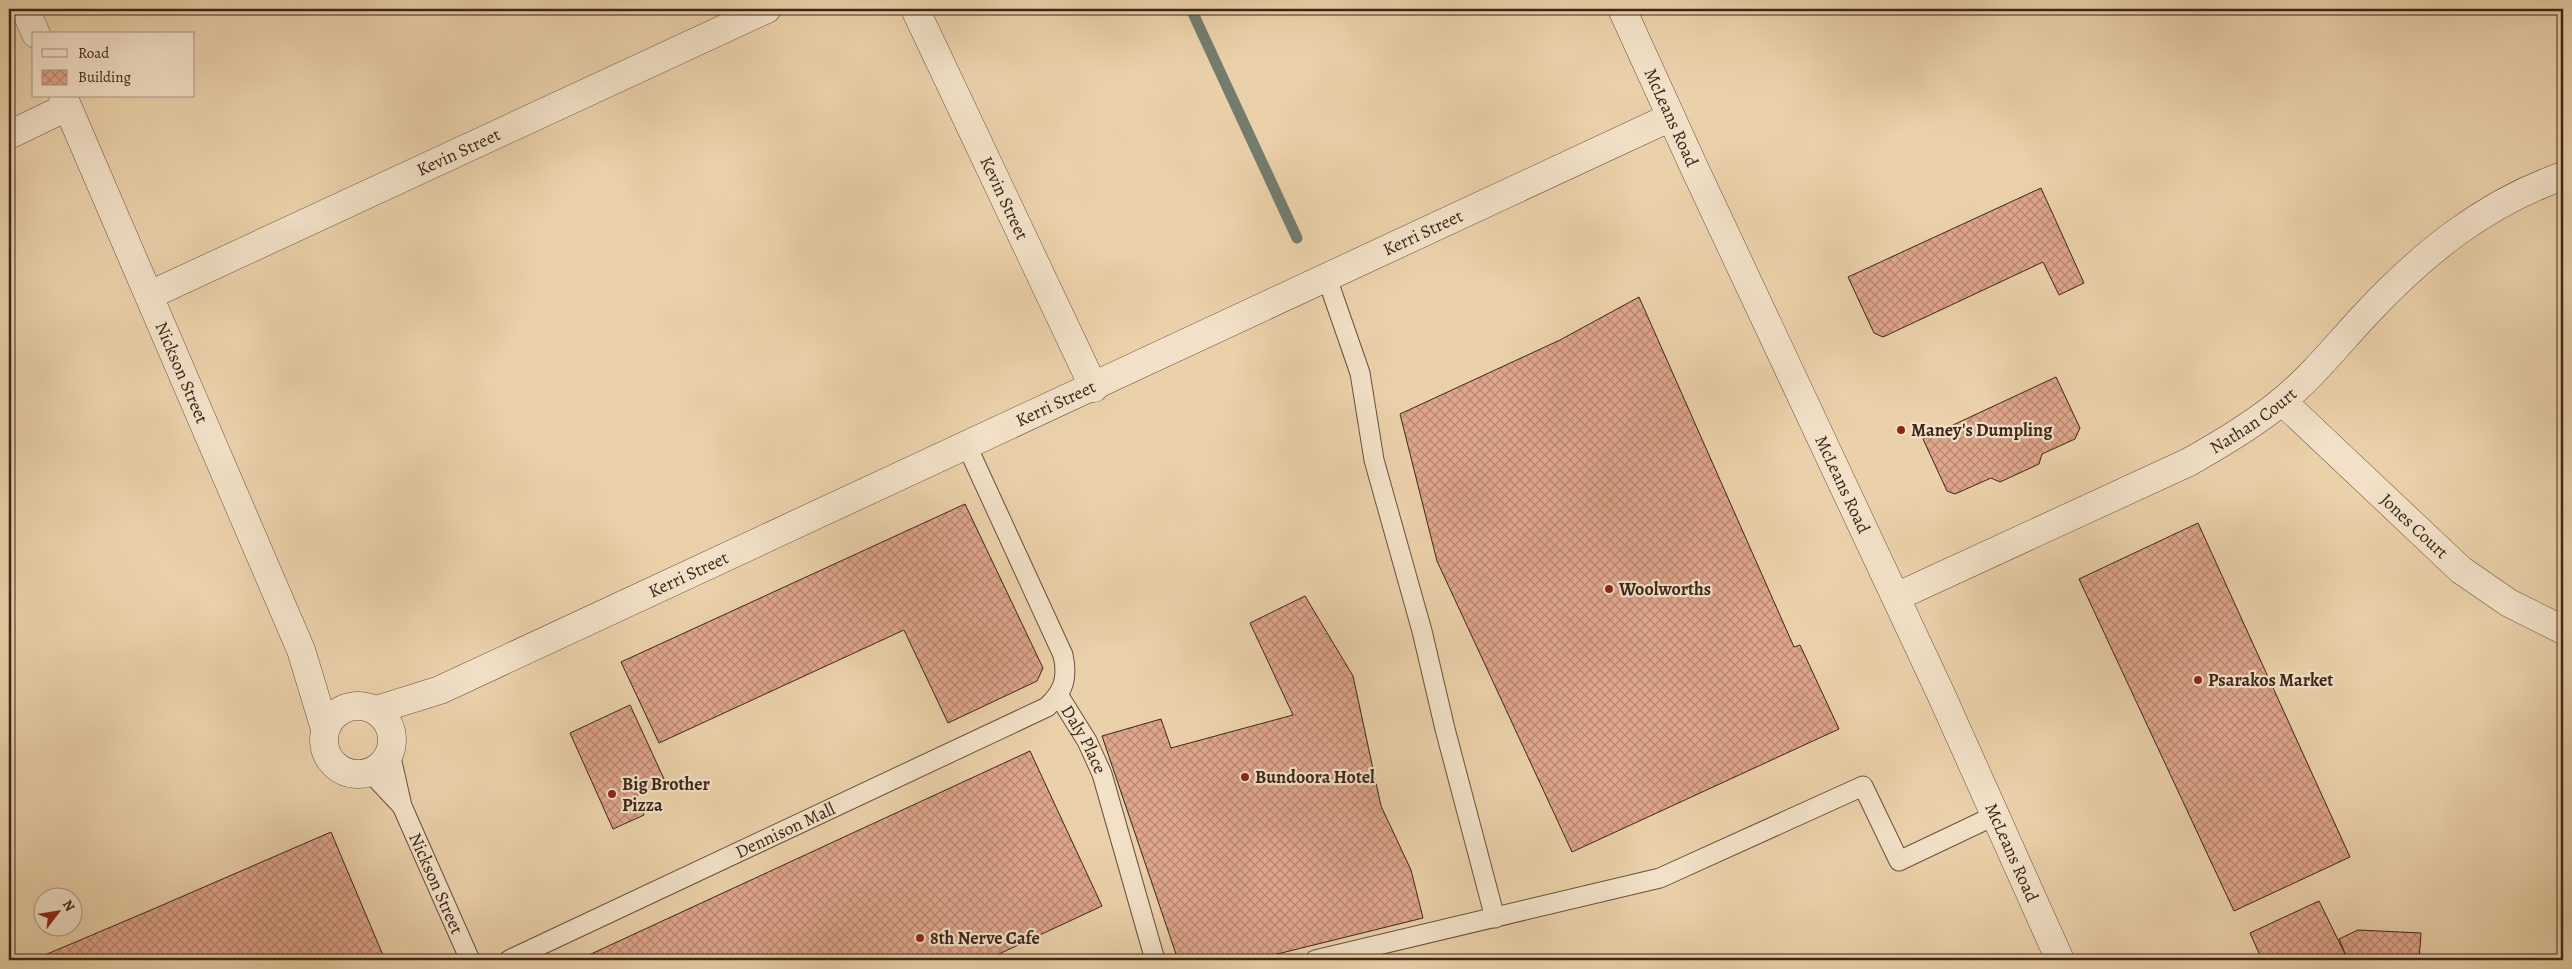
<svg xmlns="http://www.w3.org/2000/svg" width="2572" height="969" font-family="Alegreya,serif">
<defs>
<pattern id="building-cross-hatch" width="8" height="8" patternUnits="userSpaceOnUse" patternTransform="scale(1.25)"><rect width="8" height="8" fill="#dfa68c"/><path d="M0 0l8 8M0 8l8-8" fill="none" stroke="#b68771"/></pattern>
</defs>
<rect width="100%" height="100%" fill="#ebd1aa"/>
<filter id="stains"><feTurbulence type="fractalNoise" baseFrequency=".004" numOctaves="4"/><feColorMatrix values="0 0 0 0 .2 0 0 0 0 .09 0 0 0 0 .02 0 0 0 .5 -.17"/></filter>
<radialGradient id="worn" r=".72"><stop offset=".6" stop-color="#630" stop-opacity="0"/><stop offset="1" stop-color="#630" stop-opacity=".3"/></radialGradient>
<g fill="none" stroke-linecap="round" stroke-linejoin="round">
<path stroke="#737d6e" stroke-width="11" d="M1191 9 1297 238"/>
</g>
<g fill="url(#building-cross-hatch)" stroke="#3c2618">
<path d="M2041 188 2084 283 2059 295 2043 262 1883 337 1874 333 1848 277Z"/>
<path d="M1639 297 1794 647 1800 645 1839 729 1572 852 1437 561 1400 414 1560 340Z"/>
<path d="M2056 377 2080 428 2075 439 2042 454 2039 464 2000 482 1991 478 1955 494 1947 491 1923 439Z"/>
<path d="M965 504 1043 668 1037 681 948 723 904 630 659 743 621 662Z"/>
<path d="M2198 523 2350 857 2234 911 2079 579Z"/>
<path d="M1305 596 1353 676 1381 806 1411 870 1423 918 1253 960H1178L1102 736 1161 719 1171 748 1293 715 1250 623Z"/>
<path d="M630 705 665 781 636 796 644 815 613 829 570 733Z"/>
<path d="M1030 751 1102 906 986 960H578Z"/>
<path d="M331 832 385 960H33L151 910Z"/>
<path d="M2319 901 2347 958 2342 960H2262L2250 933Z"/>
<path d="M2358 930 2421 933 2419 960H2342L2347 958 2339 939Z"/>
</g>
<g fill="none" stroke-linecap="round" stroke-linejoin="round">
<g stroke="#68513c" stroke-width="21">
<g id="service">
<path d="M1327 278 1360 373 1374 460 1422 631 1445 729 1495 918"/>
<path id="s1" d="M1059 696 1087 741 1102 774 1155 960"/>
<path id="s2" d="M390 753 402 806 470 960"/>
<path d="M370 772 401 805"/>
<path id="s3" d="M509 960 1047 707C1064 691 1068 678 1063 655L967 446"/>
<path d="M1315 960 1660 878 1863 786 1899 861 1996 815"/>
</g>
</g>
<g stroke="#68513c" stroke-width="29">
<g id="minor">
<path d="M25 9 36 34"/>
<path id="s4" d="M915 9 1094 388"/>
<path id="s5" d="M63 96 301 650 325 729"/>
<path d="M9 135 67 107"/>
<path id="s6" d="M150 295 767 9"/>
<path id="s7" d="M2282 401 2461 570 2509 603 2563 630"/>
<path id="s8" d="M1896 597 2189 462C2221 444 2253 425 2281 402 2313 376 2338 344 2366 314 2422 254 2485 203 2563 176"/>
<circle cx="358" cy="740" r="34"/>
<path id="s9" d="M376 710 440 690 1671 117"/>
</g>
</g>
<g stroke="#68513c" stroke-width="29">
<g id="tertiary">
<path id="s10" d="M1622 9 1693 165 1940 692 2060 960"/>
</g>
</g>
<use href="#service" stroke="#f2e1c8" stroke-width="19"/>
<use href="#minor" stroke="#f2e1c8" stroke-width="28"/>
<use href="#tertiary" stroke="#f2e1c8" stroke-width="28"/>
</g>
<g fill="#8f2418" stroke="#f2e1c8" stroke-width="2">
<circle cx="1901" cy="430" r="5"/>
<circle cx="1609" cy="589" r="5"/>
<circle cx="2198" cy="680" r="5"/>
<circle cx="1245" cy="777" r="5"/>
<circle cx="612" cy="794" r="5"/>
<circle cx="920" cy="938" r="5"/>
</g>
<g text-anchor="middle" stroke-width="4.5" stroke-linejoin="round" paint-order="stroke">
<g font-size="18" fill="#3c2618" stroke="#f2e1c8">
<text dy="6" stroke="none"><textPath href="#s10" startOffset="119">McLeans Road</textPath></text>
<text dy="6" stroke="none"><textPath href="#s6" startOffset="340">Kevin Street</textPath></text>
<text dy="6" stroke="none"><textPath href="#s4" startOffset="209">Kevin Street</textPath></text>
<text dy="6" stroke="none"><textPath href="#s9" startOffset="1151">Kerri Street</textPath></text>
<text dy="6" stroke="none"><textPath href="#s5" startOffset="301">Nickson Street</textPath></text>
<text dy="6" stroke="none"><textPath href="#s9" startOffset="746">Kerri Street</textPath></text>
<text dy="6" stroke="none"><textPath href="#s8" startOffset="399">Nathan Court</textPath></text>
<text dy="6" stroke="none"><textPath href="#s10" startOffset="524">McLeans Road</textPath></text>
<text dy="6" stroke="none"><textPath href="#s7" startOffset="182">Jones Court</textPath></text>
<text dy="6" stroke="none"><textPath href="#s9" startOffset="341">Kerri Street</textPath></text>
<text dy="6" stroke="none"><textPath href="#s1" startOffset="50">Daly Place</textPath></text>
<text dy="6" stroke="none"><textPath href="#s3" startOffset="305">Dennison Mall</textPath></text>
<text dy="6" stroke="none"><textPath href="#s10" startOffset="929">McLeans Road</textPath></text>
<text dy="6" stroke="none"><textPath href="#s2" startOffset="139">Nickson Street</textPath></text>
</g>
<g font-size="18" font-weight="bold" fill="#3c2618" stroke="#f2e1c8" text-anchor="start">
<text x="1911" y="436">Maney's Dumpling</text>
<text x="1619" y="595">Woolworths</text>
<text x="2208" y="686">Psarakos Market</text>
<text x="1255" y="783">Bundoora Hotel</text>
<text x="622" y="790">Big Brother<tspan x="622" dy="21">Pizza</tspan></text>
<text x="930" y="944">8th Nerve Cafe</text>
</g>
</g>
<rect width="2572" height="969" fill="none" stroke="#ebd1aa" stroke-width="30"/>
<rect x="10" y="10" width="2552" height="949" fill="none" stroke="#3c2618" stroke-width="2.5"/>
<rect x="15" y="15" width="2542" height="939" fill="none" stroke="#3c2618"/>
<rect x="32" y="32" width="162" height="65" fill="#f2e1c8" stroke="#a99682"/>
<rect x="42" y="49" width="25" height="8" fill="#f2e1c8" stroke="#a99682"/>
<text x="78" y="58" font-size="15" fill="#3c2618">Road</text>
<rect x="42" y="70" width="25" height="15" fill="url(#building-cross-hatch)" stroke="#a99682"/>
<text x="78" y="82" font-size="15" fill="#3c2618">Building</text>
<g transform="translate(58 912) rotate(59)"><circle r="24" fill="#f2e1c8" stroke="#a99682"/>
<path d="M0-4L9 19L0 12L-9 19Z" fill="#8f2418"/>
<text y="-8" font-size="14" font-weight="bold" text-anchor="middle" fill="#3c2618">N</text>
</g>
<rect width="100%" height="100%" filter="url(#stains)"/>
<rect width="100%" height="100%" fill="url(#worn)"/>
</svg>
